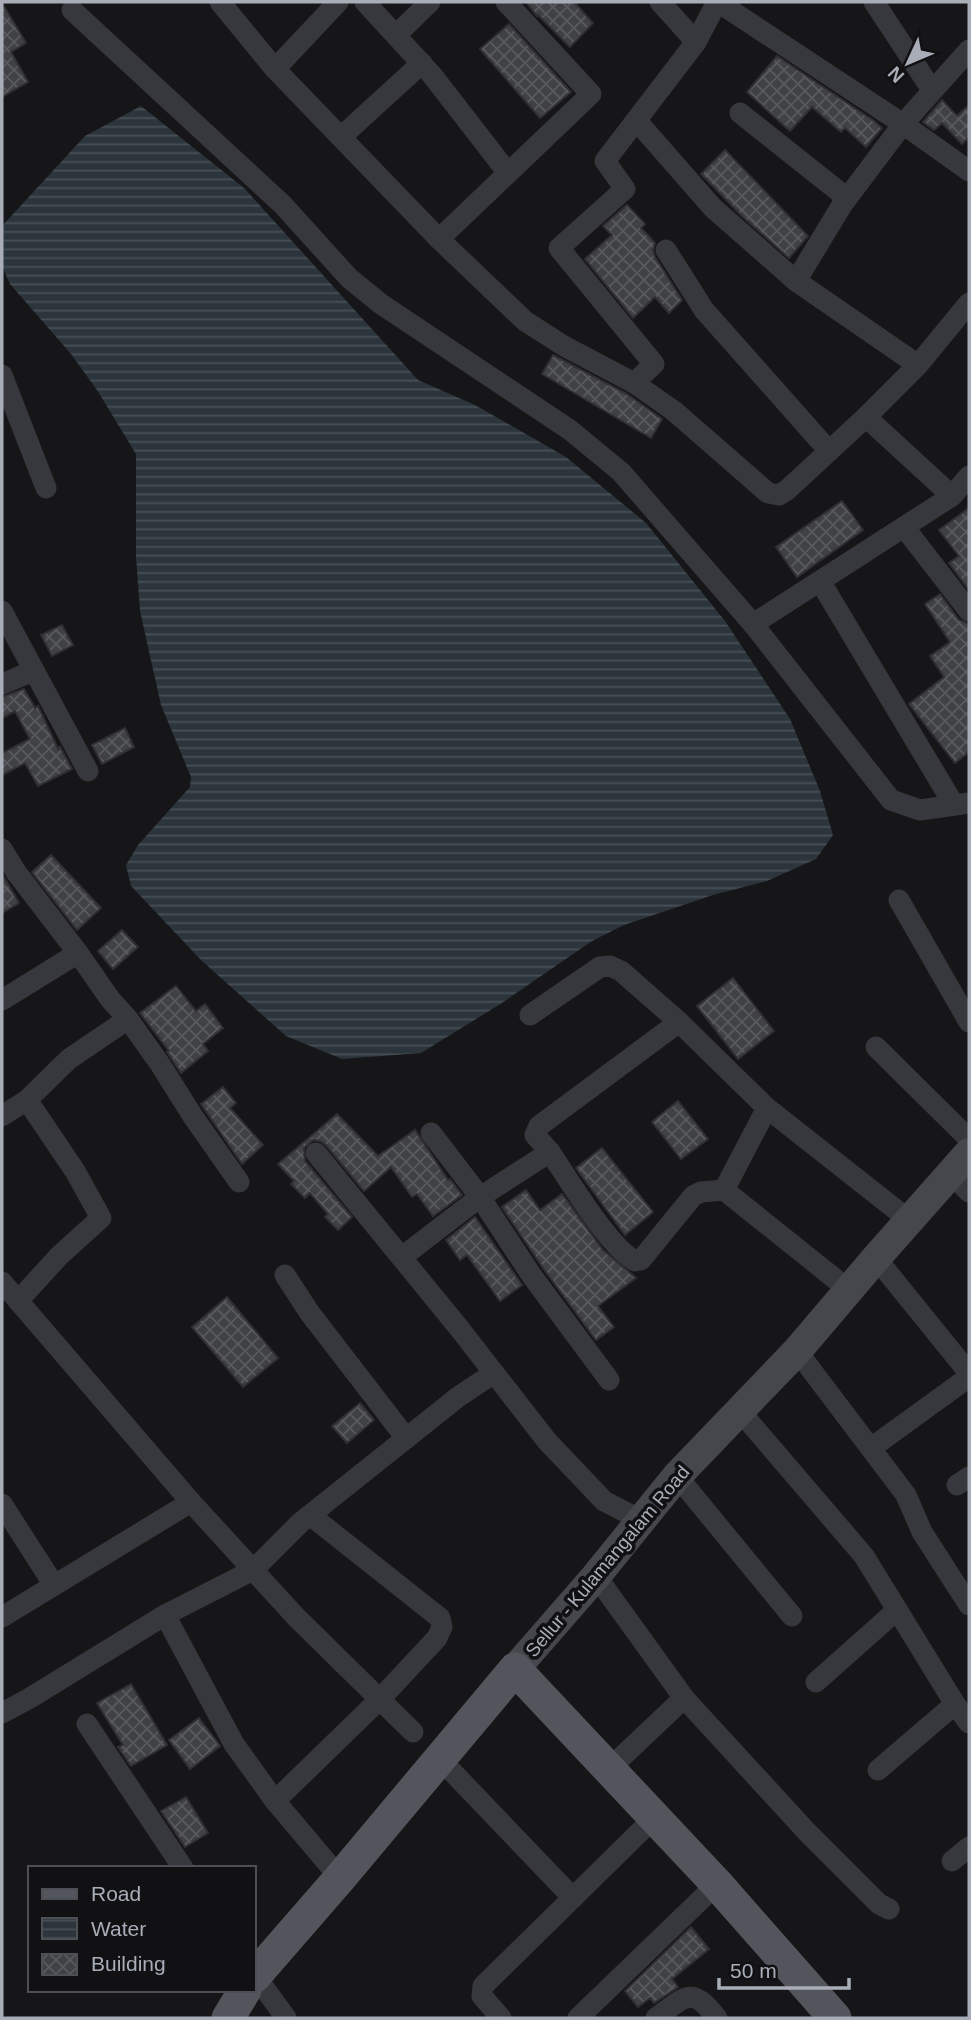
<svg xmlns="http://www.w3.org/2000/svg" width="971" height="2020" font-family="Helvetica,sans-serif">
<defs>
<pattern id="water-rules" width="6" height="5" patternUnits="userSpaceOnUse" patternTransform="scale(1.75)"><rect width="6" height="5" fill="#2c353c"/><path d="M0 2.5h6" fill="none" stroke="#485056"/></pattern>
<pattern id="building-cross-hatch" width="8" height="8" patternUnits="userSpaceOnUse" patternTransform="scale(1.75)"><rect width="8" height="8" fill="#404145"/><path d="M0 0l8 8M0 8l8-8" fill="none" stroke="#595a5e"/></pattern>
</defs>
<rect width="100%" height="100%" fill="#161618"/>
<path fill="url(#water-rules)" d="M141 106 244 188 418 380 475 405 566 457 646 523 725 621 790 719 820 791 833 835 816 859 767 881 713 895 624 925 592 941 502 1003 421 1053 342 1059 286 1036 202 961 131 886 126 865 138 845 190 787 191 777 161 705 140 611 136 556V454L97 390 71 354 10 284 2 266V226L85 136Z"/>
<g fill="url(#building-cross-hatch)" stroke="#303034" stroke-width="2">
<path d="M526 2H574L593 23 570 47 538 15 537 16Z"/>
<path d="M2 3 26 43 11 52 28 82 2 97Z"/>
<path d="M509 24 571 92 540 118 480 49Z"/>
<path d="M777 56 874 121 882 128 866 147 845 128 841 132 812 107 790 131 747 92Z"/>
<path d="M942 100 957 116 969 105V137L962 144 942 123 934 130 923 122Z"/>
<path d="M725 150 808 236 789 258 743 217 701 174Z"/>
<path d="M627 205 645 224 641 228 655 243 653 250 655 257 682 300 669 313 655 297 633 318 585 259 612 235 603 226Z"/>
<path d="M553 355 627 394 662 419 651 438 542 374Z"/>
<path d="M842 501 863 530 797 577 776 547Z"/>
<path d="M969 508V590L949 563 959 556 939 530Z"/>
<path d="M940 594 959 620 969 624V752L955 763 909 704 944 677 930 656 950 642 925 604Z"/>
<path d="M62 625 73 645 52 656 41 635Z"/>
<path d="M24 689 35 708 38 706 58 749 60 747 72 769 38 786 25 763 2 775V753L30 739 15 711 2 718V697Z"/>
<path d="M125 728 134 747 102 764 92 745Z"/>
<path d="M51 855 101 908 77 930 32 872Z"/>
<path d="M2 874 19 903 2 913Z"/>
<path d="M122 930 138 947 113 969 98 951Z"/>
<path d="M733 978 774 1031 738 1059 697 1006Z"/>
<path d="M176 986 196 1011 205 1004 223 1028 203 1044 208 1051 181 1073 167 1052 169 1051 140 1013Z"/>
<path d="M223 1087 236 1103 230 1108 263 1145 242 1164 201 1104Z"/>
<path d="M678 1101 708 1139 681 1159 652 1122Z"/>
<path d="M337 1114 378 1156 415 1130 448 1180 450 1179 462 1195 433 1216 417 1194 412 1197 391 1167 364 1191 326 1145 320 1141 313 1140 304 1148 305 1161 352 1217 338 1230 325 1217 328 1214 310 1193 305 1198 291 1184 294 1181 278 1164Z"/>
<path d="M602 1148 653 1212 625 1235 576 1168Z"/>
<path d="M526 1190 540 1210 562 1194 603 1250 636 1278 598 1306 614 1327 596 1340 543 1268 502 1207Z"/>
<path d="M475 1217 522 1285 500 1301 467 1255 460 1260 446 1240Z"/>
<path d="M227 1297 278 1358 243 1387 192 1327Z"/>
<path d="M360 1403 374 1420 347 1443 332 1426Z"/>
<path d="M131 1684 167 1745 131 1766 118 1747 123 1745 97 1703Z"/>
<path d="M199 1718 220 1746 190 1769 169 1740Z"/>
<path d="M186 1797 208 1833 185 1847 161 1811Z"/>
<path d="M691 1927 709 1949 672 1979 678 1987 654 2003 650 1998 638 2007 625 1991Z"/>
</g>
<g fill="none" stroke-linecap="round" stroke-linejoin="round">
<g stroke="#37383d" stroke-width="21">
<path d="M220 2 275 69"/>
<path d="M338 2 275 69 439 239 591 94 506 2"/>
<path d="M365 2 432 75 508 173"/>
<path d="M660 2 696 42 717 2"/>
<path d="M718 2 903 124 969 50"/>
<path d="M874 2 932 90"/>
<path d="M72 10 283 205 349 278 381 304 570 430 621 472 753 624"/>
<path d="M396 35 430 2"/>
<path d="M740 113 847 198"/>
<path d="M636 120 713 208 796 281 918 365"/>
<path d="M341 137 422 63"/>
<path d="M439 239 525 321 564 346 634 383 674 411 768 493 779 495 787 490 866 417"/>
<path d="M666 250 704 310 829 451"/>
<path d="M796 281 842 205 903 124 969 171"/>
<path d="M969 303 918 365 866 417 952 496 969 476"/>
<path d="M2 375 46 488"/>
<path d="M634 383 654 364 559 248 625 189 605 161 696 42"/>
<path d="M952 496 753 624 891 800 920 810 969 803"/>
<path d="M904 527 969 611"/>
<path d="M820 581 954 805"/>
<path d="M2 611 88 771"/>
<path d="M2 684 33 671"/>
<path d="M2 849 16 872 78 953 2 1000"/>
<path d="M899 900 969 1022"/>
<path d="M78 953 110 999 128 1019 160 1064 192 1115 239 1182"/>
<path d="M530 1015 600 967 610 966 621 971 679 1022 767 1108 909 1220"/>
<path d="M876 1047 969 1139"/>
<path d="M767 1108 724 1190 849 1290"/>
<path d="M2 1116 27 1100"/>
<path d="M431 1133 480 1197 532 1276 609 1380"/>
<path d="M550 1152 535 1135 539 1126 679 1022"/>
<path d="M316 1153 459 1328 547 1441 604 1501 641 1520"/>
<path d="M951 1174 969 1192"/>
<path d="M402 1257 480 1197 550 1152C569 1180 608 1246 635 1261L641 1260 693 1196 701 1192 724 1190"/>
<path d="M876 1258 969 1373"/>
<path d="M285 1275 309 1312 406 1438"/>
<path d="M2 1282 191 1502 296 1617 413 1732"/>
<path d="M18 1301 59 1256 101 1218 75 1171 27 1100 69 1059 128 1019"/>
<path d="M797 1351 906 1495 922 1532 969 1605"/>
<path d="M739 1410 864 1556 955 1704 969 1723"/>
<path d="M871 1448 969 1377"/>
<path d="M677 1476 792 1616"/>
<path d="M957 1485 969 1477"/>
<path d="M2 1504 54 1585"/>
<path d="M596 1576 684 1698"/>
<path d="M165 1615 234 1744 275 1801 340 1878"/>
<path d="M2 1617 191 1502"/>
<path d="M816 1682 897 1610"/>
<path d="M2 1713 30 1698 165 1615 253 1570 300 1523 458 1397 494 1373"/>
<path d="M87 1724 183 1868"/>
<path d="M440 1759 573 1898"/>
<path d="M609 1769 684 1698 807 1832 879 1904 889 1909"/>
<path d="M878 1770 955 1704"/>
<path d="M275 1801 381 1698 437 1638 442 1627 440 1618 310 1515"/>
<path d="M952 1861 969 1847"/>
<path d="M254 1974 286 2018"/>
<path d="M501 2018 482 1996 483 1986 655 1817"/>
<path d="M578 2018 717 1884"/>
<path d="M656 2018C686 1996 691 1985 717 2018"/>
</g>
<path stroke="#45474d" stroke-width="30" d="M515 1669 596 1576 677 1476 797 1351 876 1258 969 1153"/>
<g stroke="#53555c" stroke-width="33">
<path d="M254 1977 340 1878 515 1669 717 1884 835 2018"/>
<path d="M228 2018 245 1990"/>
</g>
</g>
<g text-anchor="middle" stroke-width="7" stroke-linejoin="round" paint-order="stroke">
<g font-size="19" fill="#a8adb8" stroke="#111113">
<text transform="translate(607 1561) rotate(-50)" y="7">Sellur - Kulamangalam Road</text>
</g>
</g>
<rect width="971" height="2020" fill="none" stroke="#a8adb8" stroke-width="7"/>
<rect x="28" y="1866" width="228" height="126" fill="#111113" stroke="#4d4f55" stroke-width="2"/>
<rect x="42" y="1889" width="35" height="10" fill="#53555c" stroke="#4d4f55" stroke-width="2"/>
<text x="91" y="1901" font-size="21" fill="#a8adb8">Road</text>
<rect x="42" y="1918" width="35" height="21" fill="url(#water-rules)" stroke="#4d4f55" stroke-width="2"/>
<text x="91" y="1936" font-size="21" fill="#a8adb8">Water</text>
<rect x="42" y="1954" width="35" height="21" fill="url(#building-cross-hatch)" stroke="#4d4f55" stroke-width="2"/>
<text x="91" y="1971" font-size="21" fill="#a8adb8">Building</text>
<g transform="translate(908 63) rotate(226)" stroke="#111113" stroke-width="5" paint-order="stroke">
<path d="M0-5L12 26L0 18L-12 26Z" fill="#a8adb8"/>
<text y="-10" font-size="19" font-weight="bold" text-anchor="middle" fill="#a8adb8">N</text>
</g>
<path d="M719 1978v10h130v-10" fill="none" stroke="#a8adb8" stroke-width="3.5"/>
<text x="730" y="1978" font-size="21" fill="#a8adb8" stroke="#111113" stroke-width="5" paint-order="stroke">50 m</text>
</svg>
